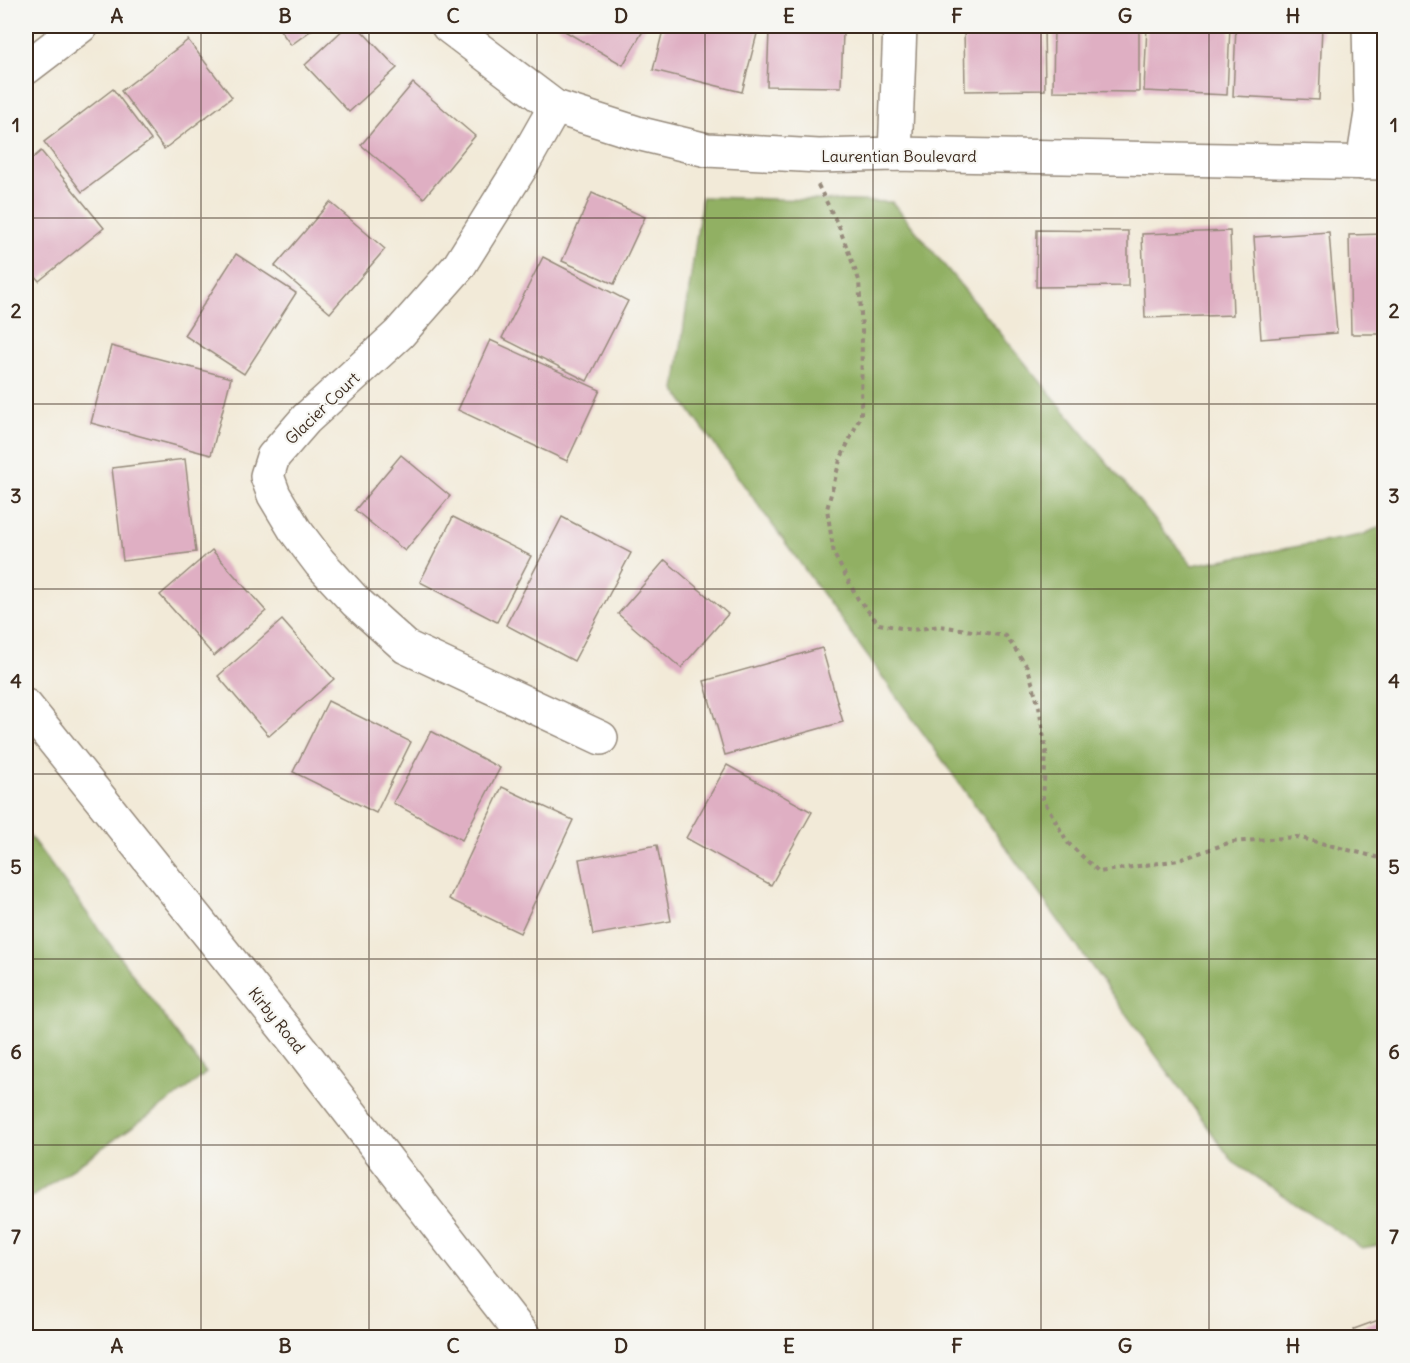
<svg xmlns="http://www.w3.org/2000/svg" width="1410" height="1363" font-family="Delius,sans-serif">
<rect width="100%" height="100%" fill="#f6f6f2"/>
<filter id="ink" filterUnits="userSpaceOnUse"><feTurbulence type="fractalNoise" baseFrequency=".0167" numOctaves="2"/><feDisplacementMap in="SourceGraphic" scale="12" xChannelSelector="R" yChannelSelector="G"/><feConvolveMatrix kernelMatrix="1 2 1 2 8 2 1 2 1" color-interpolation-filters="sRGB"/></filter>
<filter id="wash" filterUnits="userSpaceOnUse"><feTurbulence type="fractalNoise" baseFrequency=".008" numOctaves="4" result="noise"/><feDisplacementMap in="SourceGraphic" scale="24" xChannelSelector="R" yChannelSelector="G"/><feGaussianBlur stdDeviation="1.35" result="paint"/><feColorMatrix in="noise" values="0 0 0 0 0 0 0 0 0 0 0 0 0 0 0 0 0 1.4 0 .05"/><feComposite in="paint" operator="in"/></filter>
<g filter="url(#wash)">
<rect width="100%" height="100%" fill="#f2ead8"/>
<g fill="#91b063" stroke="#666d40" stroke-width="1.5">
<path d="M702 197 892 202 1192 565 1362 535 1384 525V1244L1362 1248 1233 1162 675 390Z"/>
<path d="M26 831 206 1073 188 1088 26 1201Z"/>
</g>
<g id="blocks">
<g fill="#dfafc3">
<path d="M277 26H317L291 45Z"/>
<path d="M347 26H357L397 68 349 112 305 65Z"/>
<path d="M556 26H646L623 65Z"/>
<path d="M664 26H759L742 92 653 70Z"/>
<path d="M964 26H1044L1045 90 965 91Z"/>
<path d="M1054 26H1139V92L1053 91Z"/>
<path d="M1147 26H1230L1227 95 1144 91Z"/>
<path d="M1236 26H1322L1319 100 1233 96Z"/>
<path d="M769 30 843 32 841 87 767 86Z"/>
<path d="M188 40 232 97 164 149 121 91Z"/>
<path d="M413 83 475 136 424 198 361 145Z"/>
<path d="M113 89 151 140 82 192 44 142Z"/>
<path d="M41 151 104 228 39 281 26 265V164Z"/>
<path d="M592 193 645 217 614 284 562 261Z"/>
<path d="M330 202 385 249 330 313 275 266Z"/>
<path d="M1037 230 1128 231V286L1036 287Z"/>
<path d="M1230 231 1233 315 1145 318 1142 234Z"/>
<path d="M1329 232 1337 333 1261 339 1254 237Z"/>
<path d="M1384 234V334H1351L1349 235Z"/>
<path d="M236 254 296 293 244 374 184 335Z"/>
<path d="M543 257 628 301 587 381 502 338Z"/>
<path d="M490 340 600 390 567 461 458 410Z"/>
<path d="M111 346 231 378 211 455 91 423Z"/>
<path d="M401 455 450 496 405 551 355 510Z"/>
<path d="M185 459 196 552 123 561 112 468Z"/>
<path d="M453 517 531 556 497 622 420 582Z"/>
<path d="M562 517 631 553 574 661 506 625Z"/>
<path d="M212 550 266 611 214 656 160 595Z"/>
<path d="M665 560 728 614 681 668 618 614Z"/>
<path d="M282 620 334 679 269 736 218 676Z"/>
<path d="M822 648 843 722 725 755 704 681Z"/>
<path d="M328 701 411 742 376 813 293 772Z"/>
<path d="M431 731 500 768 462 840 393 803Z"/>
<path d="M727 765 812 812 771 885 686 838Z"/>
<path d="M502 787 573 820 520 933 449 899Z"/>
<path d="M657 845 671 921 593 935 579 859Z"/>
<path d="M1384 1318V1338H1358L1354 1329Z"/>
</g>
</g>
</g>
<g filter="url(#ink)">
<use href="#blocks" fill-opacity="0" stroke="#968a7b" stroke-width="1.5"/>
<g fill="none" stroke-linecap="round" stroke-linejoin="round">
<g stroke="#968a7b" stroke-width="36">
<g id="minor">
<path d="M448 26 555 107 637 133 707 150 819 156 895 154 1384 163"/>
<path d="M26 68 81 26"/>
<path d="M555 107 521 167 459 266 399 334 306 419 273 457 267 476 274 495 295 530 320 563 356 602 406 647 601 738"/>
<path d="M895 154 900 26"/>
<path d="M1363 163 1371 113 1369 26"/>
<path d="M26 706 293 1039 525 1338"/>
</g>
</g>
<path stroke="#968a7b" stroke-width="4" stroke-dasharray="4.5 4.5" stroke-linecap="butt" d="M818 185 839 227 859 280 862 331 861 415 840 460 827 509 834 554 858 599 879 624 912 630 940 626 1006 636 1028 668 1039 707 1046 752 1043 799 1068 843 1099 872 1179 860 1231 842 1297 837 1384 859"/>
<use href="#minor" stroke="#fff" stroke-width="33"/>
</g>
</g>
<path fill="none" stroke="#3b2a1e" stroke-width="1.5" stroke-opacity="0.55" d="M201 26V1338M369 26V1338M537 26V1338M705 26V1338M873 26V1338M1041 26V1338M1209 26V1338M26 218H1384M26 404H1384M26 589H1384M26 774H1384M26 959H1384M26 1145H1384"/>
<g text-anchor="middle" stroke-width="4.5" stroke-linejoin="round" paint-order="stroke">
<g font-size="16" fill="#3b2a1e" stroke="#f6f6f2">
<text x="899" y="162">Laurentian Boulevard</text>
<text transform="translate(322 408) rotate(-44)" y="6">Glacier Court</text>
<text transform="translate(277 1020) rotate(51)" y="6">Kirby Road</text>
</g>
</g>
<rect width="1410" height="1363" fill="none" stroke="#f6f6f2" stroke-width="66"/>
<rect x="33" y="33" width="1344" height="1297" fill="none" stroke="#3b2a1e" stroke-width="2"/>
<g font-size="20" text-anchor="middle" font-weight="bold" fill="#3b2a1e">
<text x="117" y="23">A</text>
<text x="285" y="23">B</text>
<text x="453" y="23">C</text>
<text x="621" y="23">D</text>
<text x="789" y="23">E</text>
<text x="957" y="23">F</text>
<text x="1125" y="23">G</text>
<text x="1293" y="23">H</text>
<text x="16" y="132">1</text>
<text x="1394" y="132">1</text>
<text x="16" y="318">2</text>
<text x="1394" y="318">2</text>
<text x="16" y="503">3</text>
<text x="1394" y="503">3</text>
<text x="16" y="688">4</text>
<text x="1394" y="688">4</text>
<text x="16" y="874">5</text>
<text x="1394" y="874">5</text>
<text x="16" y="1059">6</text>
<text x="1394" y="1059">6</text>
<text x="16" y="1244">7</text>
<text x="1394" y="1244">7</text>
<text x="117" y="1353">A</text>
<text x="285" y="1353">B</text>
<text x="453" y="1353">C</text>
<text x="621" y="1353">D</text>
<text x="789" y="1353">E</text>
<text x="957" y="1353">F</text>
<text x="1125" y="1353">G</text>
<text x="1293" y="1353">H</text>
</g>
</svg>
